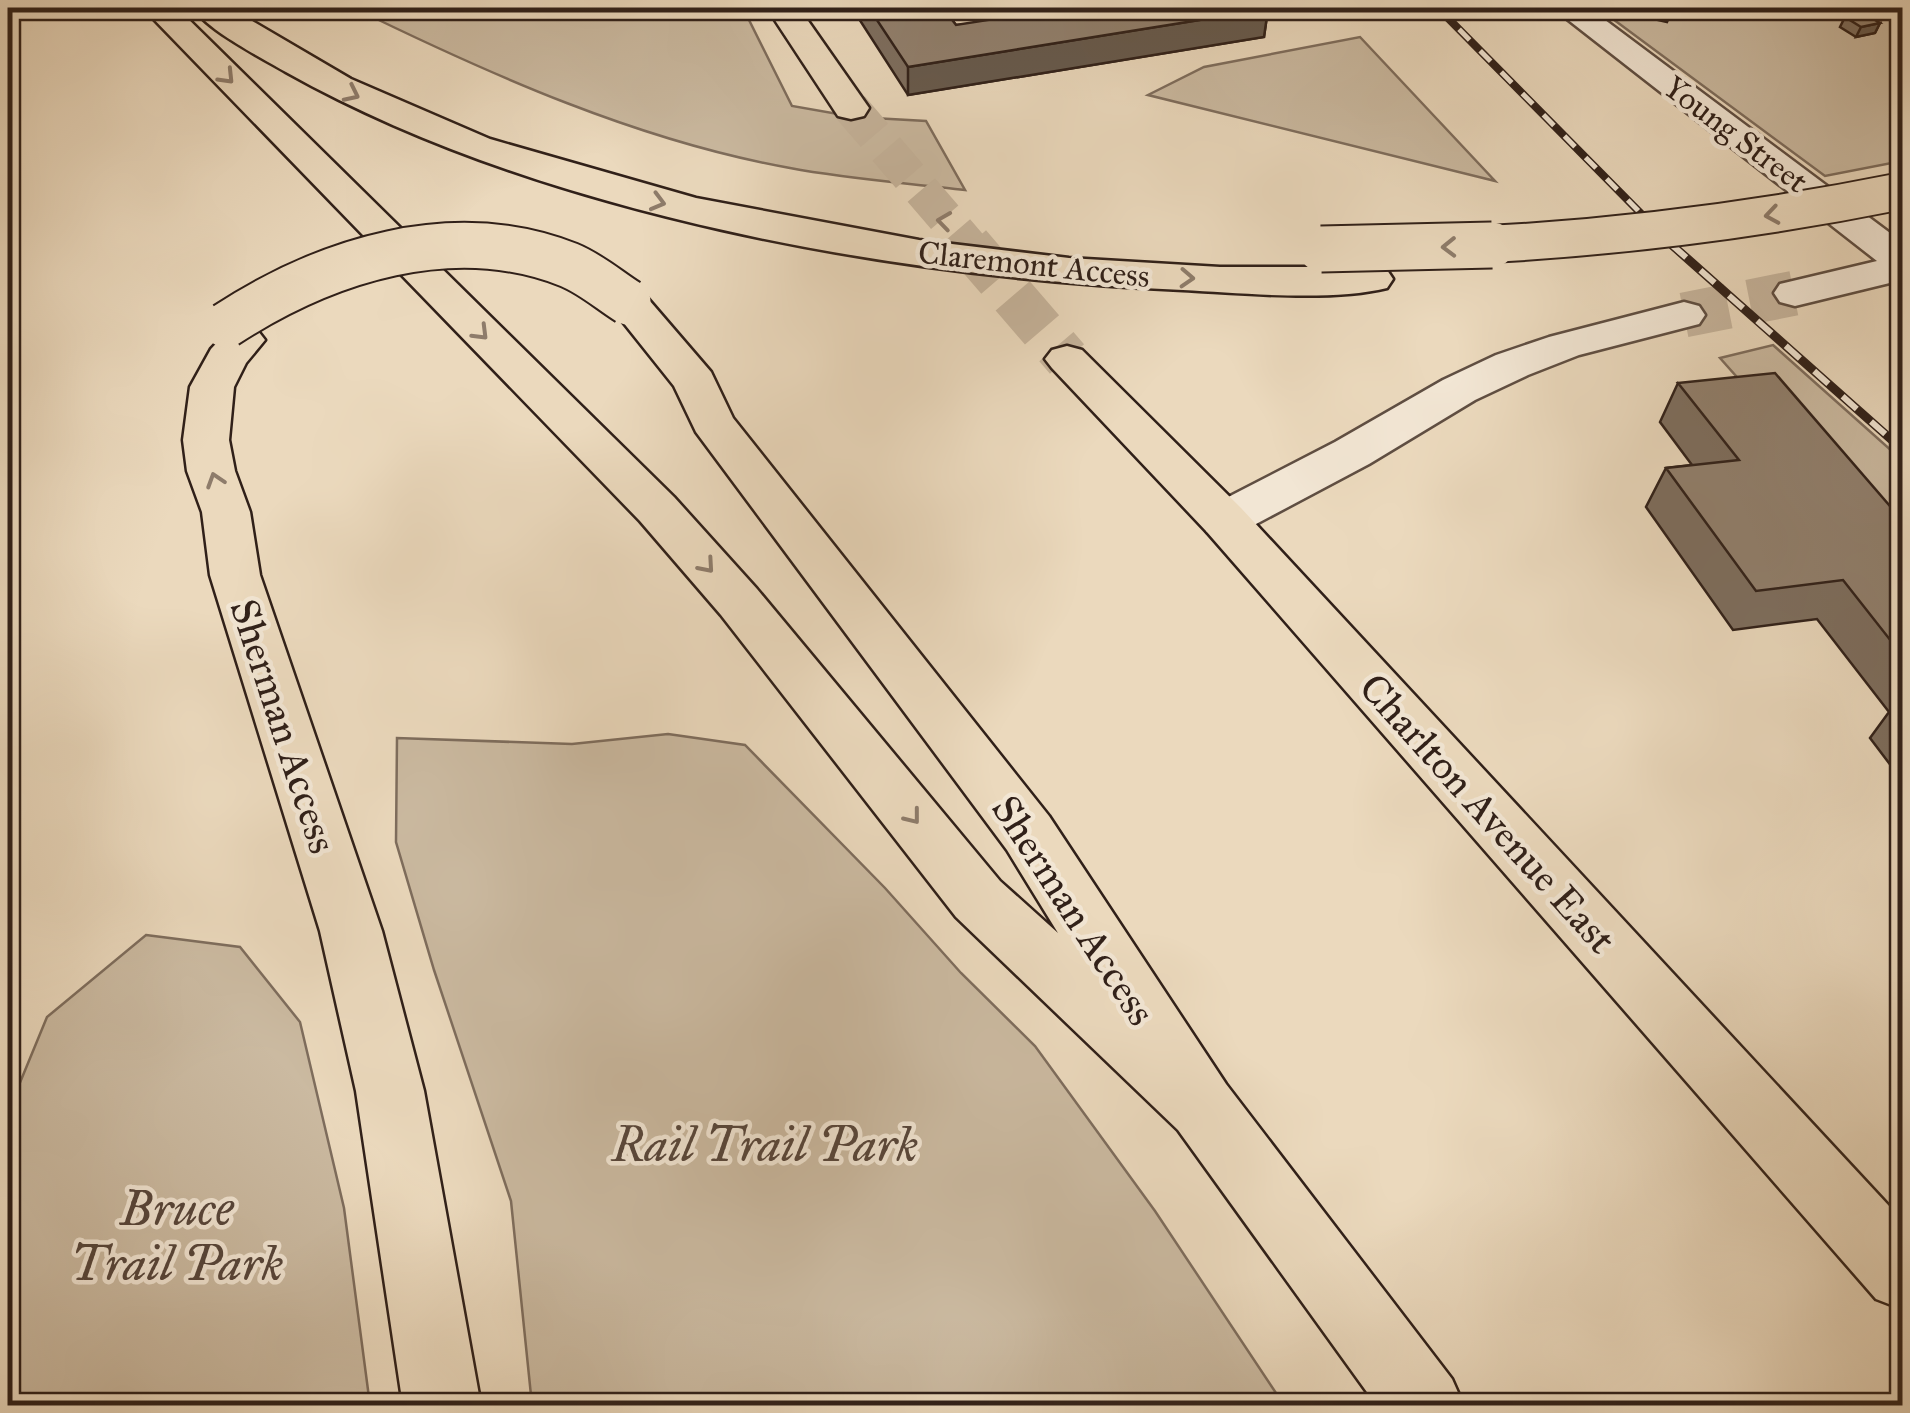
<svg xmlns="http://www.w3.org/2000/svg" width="1910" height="1413" font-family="'IM FELL Great Primer',serif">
<rect width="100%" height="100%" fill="#ebd9bd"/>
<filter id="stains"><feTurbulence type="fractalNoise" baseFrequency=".002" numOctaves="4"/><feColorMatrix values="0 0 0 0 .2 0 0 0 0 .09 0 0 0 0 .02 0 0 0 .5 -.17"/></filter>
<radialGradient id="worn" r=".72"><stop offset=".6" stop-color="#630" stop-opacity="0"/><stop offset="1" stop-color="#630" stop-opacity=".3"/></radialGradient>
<g fill="#cbbaa1" stroke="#7e6d5d" stroke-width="2.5">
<path d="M354 8H743L792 106 855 117 926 121 965 190C907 183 848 179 790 168 639 141 491 75 354 8Z"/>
<path d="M1598 8H1902V161L1825 176Z"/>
<path d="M1360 37 1495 181 1148 95 1204 67Z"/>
<path d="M1773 345 1902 460V562L1720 358Z"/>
<path d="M668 734 745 745 885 888 961 973 1035 1046 1155 1211 1284 1405H532L511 1201 434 970 396 842 397 738 572 744Z"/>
<path d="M146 935 240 947 300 1022 344 1208 370 1405H8V1089L19 1085 47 1017Z"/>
</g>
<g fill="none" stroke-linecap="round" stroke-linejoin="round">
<path stroke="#c6b49c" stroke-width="45" stroke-dasharray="45 22" stroke-linecap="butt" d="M1684 315 1795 293"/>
<path stroke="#c6b49c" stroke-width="36" stroke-dasharray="36 18" stroke-linecap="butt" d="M851 108 971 248"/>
<path stroke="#c6b49c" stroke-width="45" stroke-dasharray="45 22" stroke-linecap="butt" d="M969 245 1067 359"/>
<g stroke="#5f4e42" stroke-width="5">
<g id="minor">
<path d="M1553 8H1589L1902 242V280L1795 306 1780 302 1774 293 1780 284 1877 261Z"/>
<path d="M1684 302 1699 306 1705 315 1699 324 1579 355 1528 375 1475 400 1369 464 1241 532 1224 537 1207 532 1200 520 1207 508 1335 442 1443 380 1496 355 1549 337Z"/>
</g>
</g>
<g stroke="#302019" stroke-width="5">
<g id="major">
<path d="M143 8H177L674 497 757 589 1000 881 1058 933 1007 850 696 432 674 386 607 302 613 293 628 289 643 293 711 372 733 418 1049 816 1226 1084 1452 1379 1464 1406H1377L1178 1130 956 917 721 615 640 521Z"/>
<path d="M193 8H230L351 79 490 139 696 198 919 240 1069 258 1220 267H1372L1387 270 1393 279 1387 288C1331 302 1241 293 1183 290 893 277 541 215 286 72 260 57 209 31 193 8Z"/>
<path d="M767 8H799L869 108 864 116 851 119 838 116Z"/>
<path d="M243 327 258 331 265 340 246 363 234 387 229 440 235 471 250 512 260 575 382 931 424 1091 481 1406H403L356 1091 320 931 210 575 202 512 187 471 183 440 190 387 211 349 228 331Z"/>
<path d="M1067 346 1082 350 1241 508 1902 1220V1309L1876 1299 1207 532 1052 368 1045 359 1052 350Z"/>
</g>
</g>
<use href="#minor" fill="#f2e6d4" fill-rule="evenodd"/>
<use href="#major" fill="#ebd9bd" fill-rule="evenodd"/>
<g stroke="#302019" stroke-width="8">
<path id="rail-far1" d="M1438 8 1675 248"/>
</g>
<g stroke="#302019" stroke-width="9">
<path id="rail" d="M1672 245 1902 449"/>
</g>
<use href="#rail-far1" stroke="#f2e6d4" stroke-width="5" stroke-dasharray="15" stroke-linecap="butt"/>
<use href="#rail" stroke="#f2e6d4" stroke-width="6" stroke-dasharray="19" stroke-linecap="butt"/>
<g stroke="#302019" stroke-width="40" stroke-linecap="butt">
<g id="major-bridge-far1">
<path d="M427 248H499"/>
<path d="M1394 248C1566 244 1733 225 1902 191"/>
</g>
</g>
<g stroke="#302019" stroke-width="49" stroke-linecap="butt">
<g id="major-bridge">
<path d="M1321 249 1492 245"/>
<path d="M226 325C326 260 453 219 569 265 591 274 609 290 628 302"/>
</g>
</g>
<use href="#major-bridge-far1" stroke="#ebd9bd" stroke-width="36"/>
<use href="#major-bridge" stroke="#ebd9bd" stroke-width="45"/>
</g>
<g fill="#7d6e5f" stroke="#302019" stroke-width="2.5">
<path d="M852 8H943L956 25 1268 9 1264 37 908 95Z"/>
<path d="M1644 8H1673L1667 22 1641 16Z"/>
<path d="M1845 17 1880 23 1875 33 1856 37 1840 27Z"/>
<path d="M1678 383 1902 520V774L1895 771 1870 738 1889 712 1817 619 1733 630 1646 507 1666 468 1692 465 1660 422Z"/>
</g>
<g fill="#665a4d" stroke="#302019" stroke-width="2.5">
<path d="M1268 9 1264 37 908 95V67Z"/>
<path d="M1880 23 1875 33 1856 37 1861 27Z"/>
</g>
<g fill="#91806e" stroke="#302019" stroke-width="2.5">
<path d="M869 8H943L956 25 1065 8H1267L1268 9 908 67Z"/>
<path d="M1650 8H1672L1670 12Z"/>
<path d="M1863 13 1880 23 1861 27 1845 17Z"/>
<path d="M1775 373 1902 520V655L1843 580 1756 591 1666 468 1739 460 1678 383Z"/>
</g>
<defs><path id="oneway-chevron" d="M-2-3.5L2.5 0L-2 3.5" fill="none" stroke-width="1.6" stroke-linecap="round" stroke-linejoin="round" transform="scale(2.5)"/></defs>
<g stroke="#8e7c6b">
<use href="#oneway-chevron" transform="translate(227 77) rotate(46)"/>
<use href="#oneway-chevron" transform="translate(352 94) rotate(26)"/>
<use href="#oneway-chevron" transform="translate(658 202) rotate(15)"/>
<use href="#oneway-chevron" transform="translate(1772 215) rotate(171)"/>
<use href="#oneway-chevron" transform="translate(944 221) rotate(-172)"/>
<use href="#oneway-chevron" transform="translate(1449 247) rotate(179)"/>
<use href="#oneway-chevron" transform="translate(1187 278) rotate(3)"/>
<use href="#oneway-chevron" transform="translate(481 333) rotate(45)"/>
<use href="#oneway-chevron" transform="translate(215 480) rotate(-108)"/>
<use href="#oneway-chevron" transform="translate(707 566) rotate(49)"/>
<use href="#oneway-chevron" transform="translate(913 817) rotate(52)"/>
</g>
<g text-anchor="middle" stroke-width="9" stroke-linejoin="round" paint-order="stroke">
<g font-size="32" fill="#302019" stroke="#f2e6d4">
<text transform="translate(1736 134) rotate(37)" y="11">Young Street</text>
<text transform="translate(1034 264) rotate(6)" y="11">Claremont Access</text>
</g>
<g font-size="40" fill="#302019" stroke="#f2e6d4">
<text transform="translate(284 726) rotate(72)" y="14">Sherman Access</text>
<text transform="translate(1488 813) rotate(48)" y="14">Charlton Avenue East</text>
<text transform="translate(1074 910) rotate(57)" y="14">Sherman Access</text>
</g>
<g font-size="48" font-style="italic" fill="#57463b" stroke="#f2e6d4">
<text x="765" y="1161">Rail Trail Park</text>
<text x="177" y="1225">Bruce<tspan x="177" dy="55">Trail Park</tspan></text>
</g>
</g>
<rect width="1910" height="1413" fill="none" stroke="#ebd9bd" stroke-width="40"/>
<rect x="10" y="10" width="1890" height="1393" fill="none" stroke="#302019" stroke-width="5"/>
<rect x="20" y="20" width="1870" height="1373" fill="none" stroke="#302019" stroke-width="2.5"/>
<rect width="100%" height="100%" filter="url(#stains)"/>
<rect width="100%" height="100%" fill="url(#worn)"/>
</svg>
